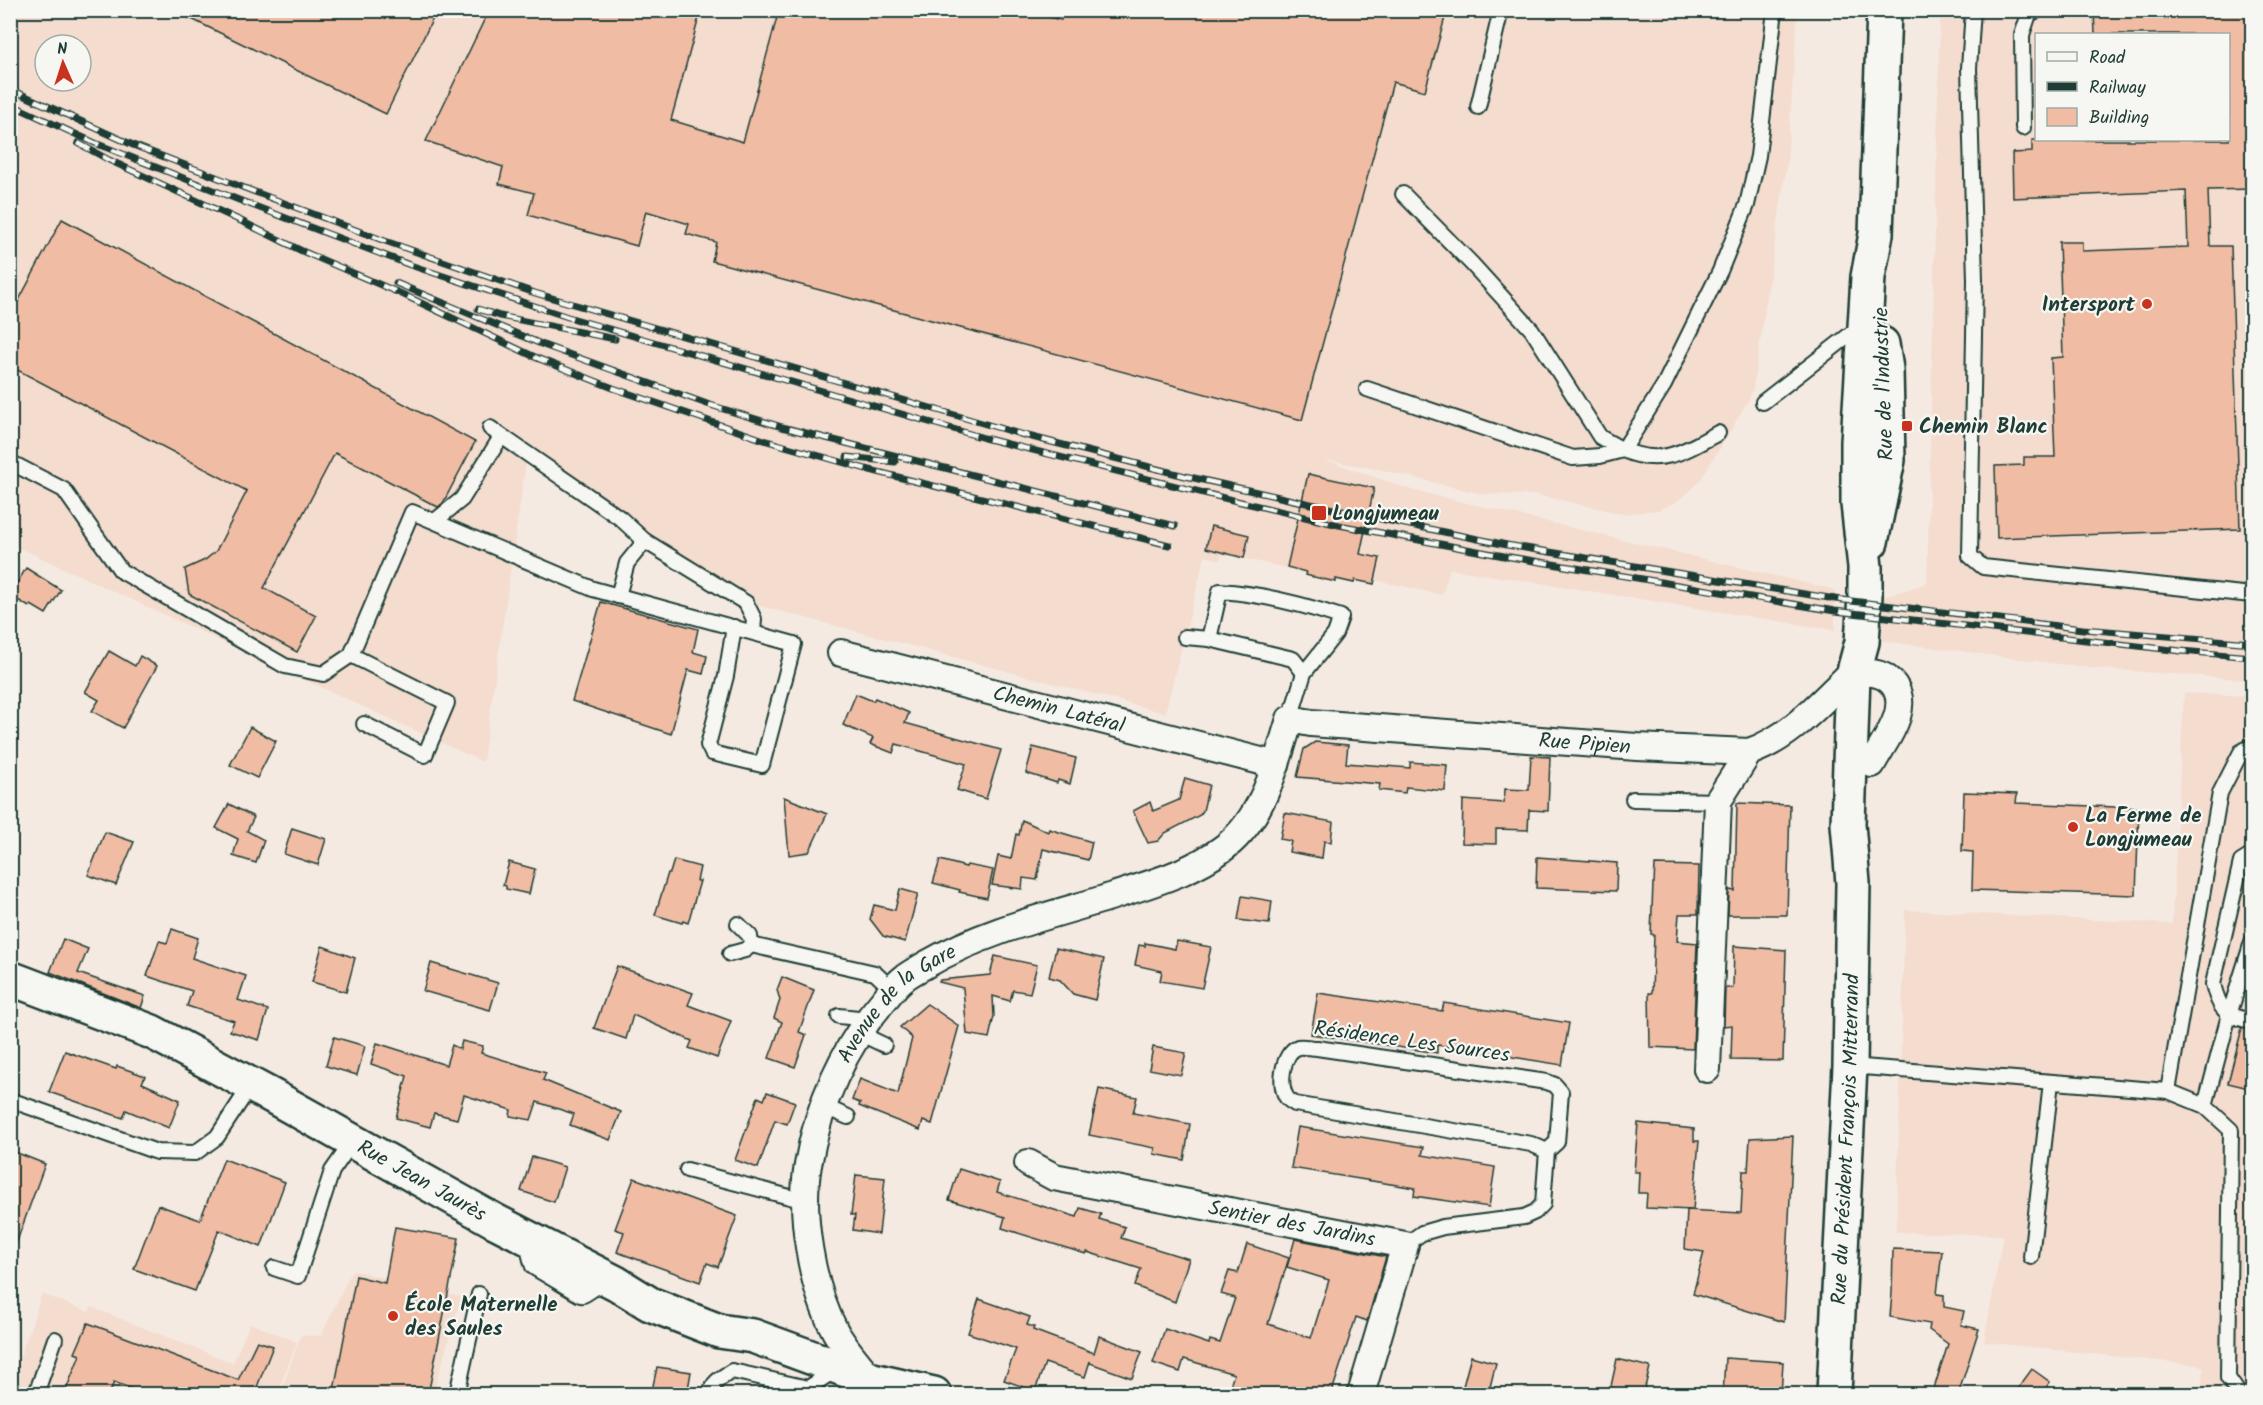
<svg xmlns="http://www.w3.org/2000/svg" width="2263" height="1405" font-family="Kalam,sans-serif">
<rect width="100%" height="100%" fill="#f5eae2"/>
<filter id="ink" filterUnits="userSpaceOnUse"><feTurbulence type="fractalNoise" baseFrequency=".0167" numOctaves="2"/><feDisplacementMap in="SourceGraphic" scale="12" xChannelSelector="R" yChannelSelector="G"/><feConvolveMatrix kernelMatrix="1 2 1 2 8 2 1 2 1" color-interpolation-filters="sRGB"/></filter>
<g filter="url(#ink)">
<g fill="#f4dccf" fill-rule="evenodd">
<path d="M11 11H1798L1787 162 1753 389 1749 399 1725 440 1701 479 1691 490 1676 502 1658 510 1624 514 1537 495 1483 494 1469 491 1386 471 1323 459 1412 490 1835 590V630L1450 569 1442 595 1375 580 1374 584 1355 580 1354 583 1336 579 1335 582 1305 575V572L1222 554 1220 560 1205 556 1165 713 753 604 615 510 528 448 483 762 11 544ZM45 45H81V81H45Z"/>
<path d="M1940 11H2252V680L2089 668 1883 641V597L1927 583ZM2036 34H2228V140H2036Z"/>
<path d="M2184 693 2252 696V1394H2201L2204 1366 1984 1342 2003 1235 1896 1232 1905 910 2172 924Z"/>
<path d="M352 1270 461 1297 433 1394H280L301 1335 321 1336Z"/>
<path d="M42 1294 89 1312 91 1307 233 1363 250 1323 297 1342 277 1394H11V1383Z"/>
</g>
<g fill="#f1bca4" stroke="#1f3d34" stroke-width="1.5">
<path d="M173 10H437L386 114Z"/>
<path d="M489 10H701L671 120 743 142 779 10H1021L1061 20 1062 10H1447L1425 91 1393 82 1302 420 712 261 716 242 686 234 689 224 646 211 637 246 528 215 534 193 499 184 503 167 426 141Z"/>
<path d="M2094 10H2253V189L2208 190 2210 246H2231L2240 529 1997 538 1995 466 2024 465V457H2055L2051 358 2063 357 2059 242H2082V251L2188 247 2186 191 2013 198 2012 153 2032 152V140H2229V34H2095Z"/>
<path d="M62 219 475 442 443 503 438 507 335 453 264 588 316 616 297 652 189 594 185 569 205 560 216 551 247 491 10 366V317Z"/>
<path d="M1308 474 1374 488 1360 554 1380 558 1374 584 1355 580 1354 583 1336 579V582L1305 575 1306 572 1287 567Z"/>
<path d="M1211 526 1249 535 1244 558 1206 548Z"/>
<path d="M26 568 61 590 46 614 31 605 29 607 10 595Z"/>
<path d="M601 602 698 629 693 652 707 656 703 674 688 670 671 734 572 701Z"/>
<path d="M109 651 135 666 140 656 157 666 123 728 92 711 99 700 85 692Z"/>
<path d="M856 694 873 701 875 698 909 713 905 723 1001 750 986 799 957 790 966 764 896 744 893 753 870 744 873 738 843 725Z"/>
<path d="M250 727 276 741 257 778 230 765Z"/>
<path d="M1315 742 1348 745 1346 763 1410 768V762L1447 765 1445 791 1406 787 1405 793 1379 790 1380 784 1297 777 1304 749Z"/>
<path d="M1033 747 1076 758 1070 784 1058 780 1057 783 1026 773Z"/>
<path d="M1531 756 1550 757 1548 811 1529 810 1528 830 1496 829V844L1462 843 1463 800 1504 803 1505 789 1529 790Z"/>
<path d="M1185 778 1209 785 1203 811 1200 815 1165 833 1158 841 1148 843 1133 811 1150 802 1153 811 1179 800Z"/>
<path d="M1964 792 2017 794 2016 803 2139 808 2136 895 1972 890 1973 852 1962 851Z"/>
<path d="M784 797 827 814 809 852 789 855Z"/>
<path d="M1737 803 1790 805 1787 915H1728L1729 890 1735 891Z"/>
<path d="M229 804 254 817 247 831 264 840 256 863 233 856 238 839 216 828Z"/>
<path d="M1285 813 1333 822 1331 842 1324 841 1322 858 1289 852 1291 841 1280 839Z"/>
<path d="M1022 820 1048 832 1049 829 1092 842 1088 860 1043 849 1037 880 1023 878 1022 889 992 885 998 856 1011 859 1016 834 1019 835Z"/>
<path d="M292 828 326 839 318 865 284 854Z"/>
<path d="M105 832 134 842 116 885 88 875Z"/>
<path d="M1537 857 1617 863 1616 891 1536 888Z"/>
<path d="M674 860 700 867 697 881H700L688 923 683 921 682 923 655 915 668 873H670Z"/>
<path d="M940 860 966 867 967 865 993 870 987 898 959 892 960 890 933 883Z"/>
<path d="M509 862 535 869 529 894 506 889V886L503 885Z"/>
<path d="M1655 865 1699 866 1698 914H1679L1677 941 1697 943 1693 1049 1650 1047 1649 993H1652L1654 935 1651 934 1653 883H1654Z"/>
<path d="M900 889 918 894 905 942 883 936 870 919 874 905 895 910Z"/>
<path d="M1242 896 1272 901 1269 924 1238 920Z"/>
<path d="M172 929 198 938 192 958 246 976 238 1000 268 1010 259 1040 230 1031 234 1021 187 1006 192 991 147 976 159 941 167 943Z"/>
<path d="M63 939 88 949 78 973 145 996 141 1008 50 972Z"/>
<path d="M1177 941 1211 947 1202 988 1160 981 1162 971 1135 965 1139 945 1145 946V943L1175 949Z"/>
<path d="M322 946 355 958 346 992 312 982Z"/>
<path d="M1734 946 1786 950 1783 1061 1731 1060 1732 1025 1724 1026 1725 988H1733Z"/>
<path d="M1056 948 1104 959 1095 1000 1073 994 1060 980 1049 977Z"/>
<path d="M995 956 1037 965 1030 993 1013 990 1010 1001 993 996 994 1016 989 1038 967 1034 963 988 939 982 940 980 990 975Z"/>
<path d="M431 963 498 983 490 1010 423 991Z"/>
<path d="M617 966 693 993 688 1005 731 1021 717 1058 689 1048 692 1041 633 1015 626 1039 594 1028Z"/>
<path d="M782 977 814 990 799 1032 806 1035 795 1067 769 1058 782 1022 774 1018 780 1000 777 990Z"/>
<path d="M1318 993 1442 1011 1444 1003 1569 1023 1562 1065 1437 1045V1053L1311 1034Z"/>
<path d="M927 1004 959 1026 932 1124 923 1121 920 1130 859 1106 860 1103 852 1100 860 1079 898 1094 912 1038 900 1027Z"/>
<path d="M2242 1028 2253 1031V1089L2228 1083Z"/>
<path d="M334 1037 365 1046 357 1075 326 1066Z"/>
<path d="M462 1041 483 1046 481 1053 546 1073 543 1080 621 1112 610 1140 570 1125 574 1114 537 1102 531 1120 510 1116 511 1110 464 1095 457 1119 434 1113 430 1127 396 1118 407 1076 371 1064 377 1043 446 1065 452 1045 460 1049Z"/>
<path d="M1153 1047 1186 1053 1181 1075 1149 1069Z"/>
<path d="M65 1051 116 1069 117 1066 145 1076 142 1083 180 1100 169 1128 126 1110 123 1118 49 1092Z"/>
<path d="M1099 1089 1137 1097 1133 1113 1190 1124 1184 1160 1154 1154 1155 1148 1089 1135Z"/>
<path d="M767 1092 795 1102 787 1124 775 1120 758 1168 735 1160 758 1097 764 1100Z"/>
<path d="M1638 1123 1694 1129V1141H1699L1693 1210 1646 1208 1647 1193H1638L1639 1172H1634Z"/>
<path d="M1298 1127 1424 1147 1422 1155 1495 1167 1489 1207 1414 1196 1415 1188 1291 1168Z"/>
<path d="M1793 1136 1784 1322 1693 1294 1704 1252 1685 1249 1687 1210 1741 1213 1743 1171H1748L1750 1138Z"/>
<path d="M10 1150 45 1164 13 1252 10 1251Z"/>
<path d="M532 1157 565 1167 554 1202 521 1191Z"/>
<path d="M224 1159 285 1182 261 1247 219 1230 195 1291 134 1269 158 1205 200 1220Z"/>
<path d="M959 1169 1000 1182 997 1192 1077 1217 1080 1208 1101 1214 1099 1219 1125 1227 1121 1238 1189 1259 1175 1302 1135 1286 1141 1269 1087 1252 1086 1254 1002 1228 1005 1217 949 1200Z"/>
<path d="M856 1175 885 1178 879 1234 853 1230 855 1215H851Z"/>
<path d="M634 1178 737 1216 718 1267 707 1263 700 1282 617 1252 624 1232 615 1229Z"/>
<path d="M395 1227 459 1238 428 1395H333L356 1276 385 1283Z"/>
<path d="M1295 1239 1386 1257 1367 1321 1356 1317 1331 1395H1227L1234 1374 1184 1359 1180 1372 1153 1363 1165 1329 1209 1344 1210 1340 1220 1343 1235 1298 1221 1294 1229 1271 1238 1273 1247 1244 1289 1258 1268 1324 1311 1338 1329 1280 1287 1267Z"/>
<path d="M1893 1249 1942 1251 1937 1294 1944 1295V1307L1964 1311 1961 1325 1979 1329 1958 1395H1932L1948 1344 1929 1330 1930 1324 1890 1317 1892 1293Z"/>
<path d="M979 1299 1030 1317 1027 1325 1034 1327 1033 1330 1094 1353 1099 1336 1142 1352 1132 1378 1090 1363V1361L1085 1377 1045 1363 1035 1391 1004 1380 1016 1349 968 1333Z"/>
<path d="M88 1323 238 1380 257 1341 273 1346 257 1387 272 1393V1395H147L114 1382 109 1395H64L80 1355 75 1353Z"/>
<path d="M1471 1356 1496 1363 1488 1395H1476L1462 1390Z"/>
<path d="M1725 1358 1783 1362 1781 1395H1723Z"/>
<path d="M1617 1359 1650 1367 1643 1395H1609Z"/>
<path d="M657 1367 691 1372 687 1395H651Z"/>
<path d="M2032 1369 2050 1382 2041 1395H2013Z"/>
</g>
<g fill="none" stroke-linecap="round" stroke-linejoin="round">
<g stroke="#1f3d34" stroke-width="18">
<g id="lane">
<path d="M1973 10 1969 68 1975 280 1970 556 1983 567 2252 595"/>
<path d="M1478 107 1501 10"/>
<path d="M2023 128 2022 35 2029 14 2038 10"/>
<path d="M1403 194 1472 264 1532 330 1600 437 1623 450 1664 385 1720 271 1747 205 1758 156 1775 10"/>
<path d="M1367 389 1573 458 1600 456 1623 450C1662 467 1685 451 1718 433"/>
<path d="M1763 402 1861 326"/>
<path d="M490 428 620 518 645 541"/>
<path d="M10 462 64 490 121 571 285 666 323 674 351 655 412 512 593 589 794 644 762 765 712 753 708 745 726 676 734 627"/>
<path d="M435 521 462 499 501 437"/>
<path d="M618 596 627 563 645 541 746 603 754 619 753 632"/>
<path d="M1185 637 1209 639"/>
<path d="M351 655 447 703 425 755 364 724"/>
<path d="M1290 719 1304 673 1335 634 1341 617C1302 604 1262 594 1220 591L1209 639 1293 659 1304 673"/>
<path d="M1633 799 1718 801"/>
<path d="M2252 855 2241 862 2213 984C2220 1013 2226 1014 2252 1022"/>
<path d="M751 945 875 973 893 990"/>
<path d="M730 954 745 950 751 945 750 936 738 924"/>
<path d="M839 1016 868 1019"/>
<path d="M859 1033 884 1045"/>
<path d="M1850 1066 2168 1091 2205 1106 2231 1130 2228 1378 2239 1394"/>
<path d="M2168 1091 2220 793 2241 752 2252 746"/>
<path d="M10 1100 157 1152 195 1153 217 1137 251 1085"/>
<path d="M823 1106 848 1117"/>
<path d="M2205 1106 2229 1015 2252 942"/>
<path d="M687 1170 805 1201"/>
<path d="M1405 1245 1422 1233 1443 1227 1524 1217 1535 1212 1543 1204 1547 1151 1531 1144 1295 1104C1294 1103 1288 1100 1287 1098 1278 1086 1282 1053 1298 1047 1304 1046 1311 1048 1317 1048L1547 1082 1555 1085 1561 1092 1557 1142 1547 1151"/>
<path d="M2031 1257 2051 1082"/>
<path d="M274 1268 298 1276 332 1171 353 1141"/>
<path d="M36 1394 55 1339"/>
<path d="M457 1394 479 1294"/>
<path d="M710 1394C712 1382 722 1377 732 1371L808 1388 837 1369"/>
</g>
</g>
<g stroke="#1f3d34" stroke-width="30">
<g id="street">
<path id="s1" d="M841 653 1276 765"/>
<path d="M1707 1069 1718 801 1749 752"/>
<path id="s2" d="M1028 1163 1054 1177 1405 1245 1361 1394"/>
<path d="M532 1240 538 1263 582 1289 602 1276"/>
<path id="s3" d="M872 1380C859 1364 845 1349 835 1331 812 1288 799 1214 808 1165 818 1105 844 1046 884 1000 890 993 896 984 903 979 910 973 919 969 927 964 982 932 1044 917 1104 899 1145 885 1190 874 1225 847 1264 817 1276 764 1290 719L1311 723 1637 747 1749 752C1788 739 1817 706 1846 678 1877 663 1908 682 1897 717 1892 733 1880 749 1872 764"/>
</g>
</g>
<g stroke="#1f3d34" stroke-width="38">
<g id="secondary">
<path d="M1871 542 1888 460 1886 369 1882 344"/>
<path id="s4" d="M10 978 152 1032 272 1096 493 1220 616 1283 650 1304 719 1331 753 1336 873 1380 934 1394"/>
<path id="s5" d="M1834 1394 1850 1066 1853 883 1848 824 1850 763 1853 675 1862 642 1865 596V567L1858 504V442L1868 277 1876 234 1884 10"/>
</g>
</g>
<use href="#lane" stroke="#f6f6f2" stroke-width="14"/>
<use href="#street" stroke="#f6f6f2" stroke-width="26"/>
<use href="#secondary" stroke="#f6f6f2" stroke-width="33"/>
<g stroke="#1f3d34" stroke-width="7">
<g id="rail">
<path d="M10 89 133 145 255 192 385 241 535 293 1020 434 1185 476 1342 511 1507 545 1835 599 2083 629 2252 643"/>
<path d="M10 104 95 143 249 204 410 265 568 317 984 438 1224 498 1339 525 1504 556 1835 611 2181 651 2252 657"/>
<path d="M78 143 109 160 241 221 302 251 404 295 537 358 613 388 767 441 866 469 1169 545"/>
<path d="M396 283 546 346 707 404 782 427 1175 526"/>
<path d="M478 309 500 316 615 339"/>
<path d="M847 457 895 462"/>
</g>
</g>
<use href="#rail" stroke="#f6f6f2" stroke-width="4.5" stroke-dasharray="14" stroke-linecap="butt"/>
</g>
</g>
<g fill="#c8321e" stroke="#f6f6f2" stroke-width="2">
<circle cx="2147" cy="304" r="6"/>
<rect x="1901" y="420" width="12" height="12" rx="3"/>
<rect x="1311" y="505" width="16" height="16" rx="3"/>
<circle cx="2073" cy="827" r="6"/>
<circle cx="393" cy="1316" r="6"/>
</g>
<g text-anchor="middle" stroke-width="4.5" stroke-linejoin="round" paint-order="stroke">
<g font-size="21" font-weight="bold" fill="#1f3d34" stroke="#f6f6f2" text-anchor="start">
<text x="2135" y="311" text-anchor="end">Intersport</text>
<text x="1919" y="433">Chemin Blanc</text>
<text x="1332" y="520">Longjumeau</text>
<text x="2085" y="822">La Ferme de<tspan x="2085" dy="24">Longjumeau</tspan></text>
<text x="405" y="1311">École Maternelle<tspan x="405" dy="24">des Saules</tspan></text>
</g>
<g font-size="21" fill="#1f3d34" stroke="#f6f6f2">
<text transform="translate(1883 384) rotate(-92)" y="7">Rue de l'Industrie</text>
<text dy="7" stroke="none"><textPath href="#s1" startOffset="225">Chemin Latéral</textPath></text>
<text dy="7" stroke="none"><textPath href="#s3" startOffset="1236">Rue Pipien</textPath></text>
<text dy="7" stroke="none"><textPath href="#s3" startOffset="423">Avenue de la Gare</textPath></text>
<text transform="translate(1412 1041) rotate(8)" y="7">Résidence Les Sources</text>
<text dy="7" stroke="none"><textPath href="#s5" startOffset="255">Rue du Président François Mitterrand</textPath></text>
<text dy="7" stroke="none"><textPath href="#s4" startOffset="460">Rue Jean Jaurès</textPath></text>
<text dy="7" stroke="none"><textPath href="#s2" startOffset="272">Sentier des Jardins</textPath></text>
</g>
</g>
<rect width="2263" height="1405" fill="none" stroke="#f6f6f2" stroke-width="36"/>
<rect x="18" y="18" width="2227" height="1369" fill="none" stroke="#1f3d34" stroke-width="2" filter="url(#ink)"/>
<rect x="2035" y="33" width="195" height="108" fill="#f6f6f2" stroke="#a0aca6" stroke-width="1.5"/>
<rect x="2047" y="52" width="30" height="9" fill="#f6f6f2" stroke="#a0aca6" stroke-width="1.5"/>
<text x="2089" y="63" font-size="18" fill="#1f3d34">Road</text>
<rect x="2047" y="82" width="30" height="9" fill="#1f3d34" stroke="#a0aca6" stroke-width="1.5"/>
<text x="2089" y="93" font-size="18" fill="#1f3d34">Railway</text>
<rect x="2047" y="108" width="30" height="18" fill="#f1bca4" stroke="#a0aca6" stroke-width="1.5"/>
<text x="2089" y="123" font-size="18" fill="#1f3d34">Building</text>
<g transform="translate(63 63) rotate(357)"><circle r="28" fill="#f6f6f2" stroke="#a0aca6" stroke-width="1.5"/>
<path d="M0-4.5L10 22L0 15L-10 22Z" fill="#c8321e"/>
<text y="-9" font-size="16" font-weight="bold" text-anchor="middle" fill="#1f3d34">N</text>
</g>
</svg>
